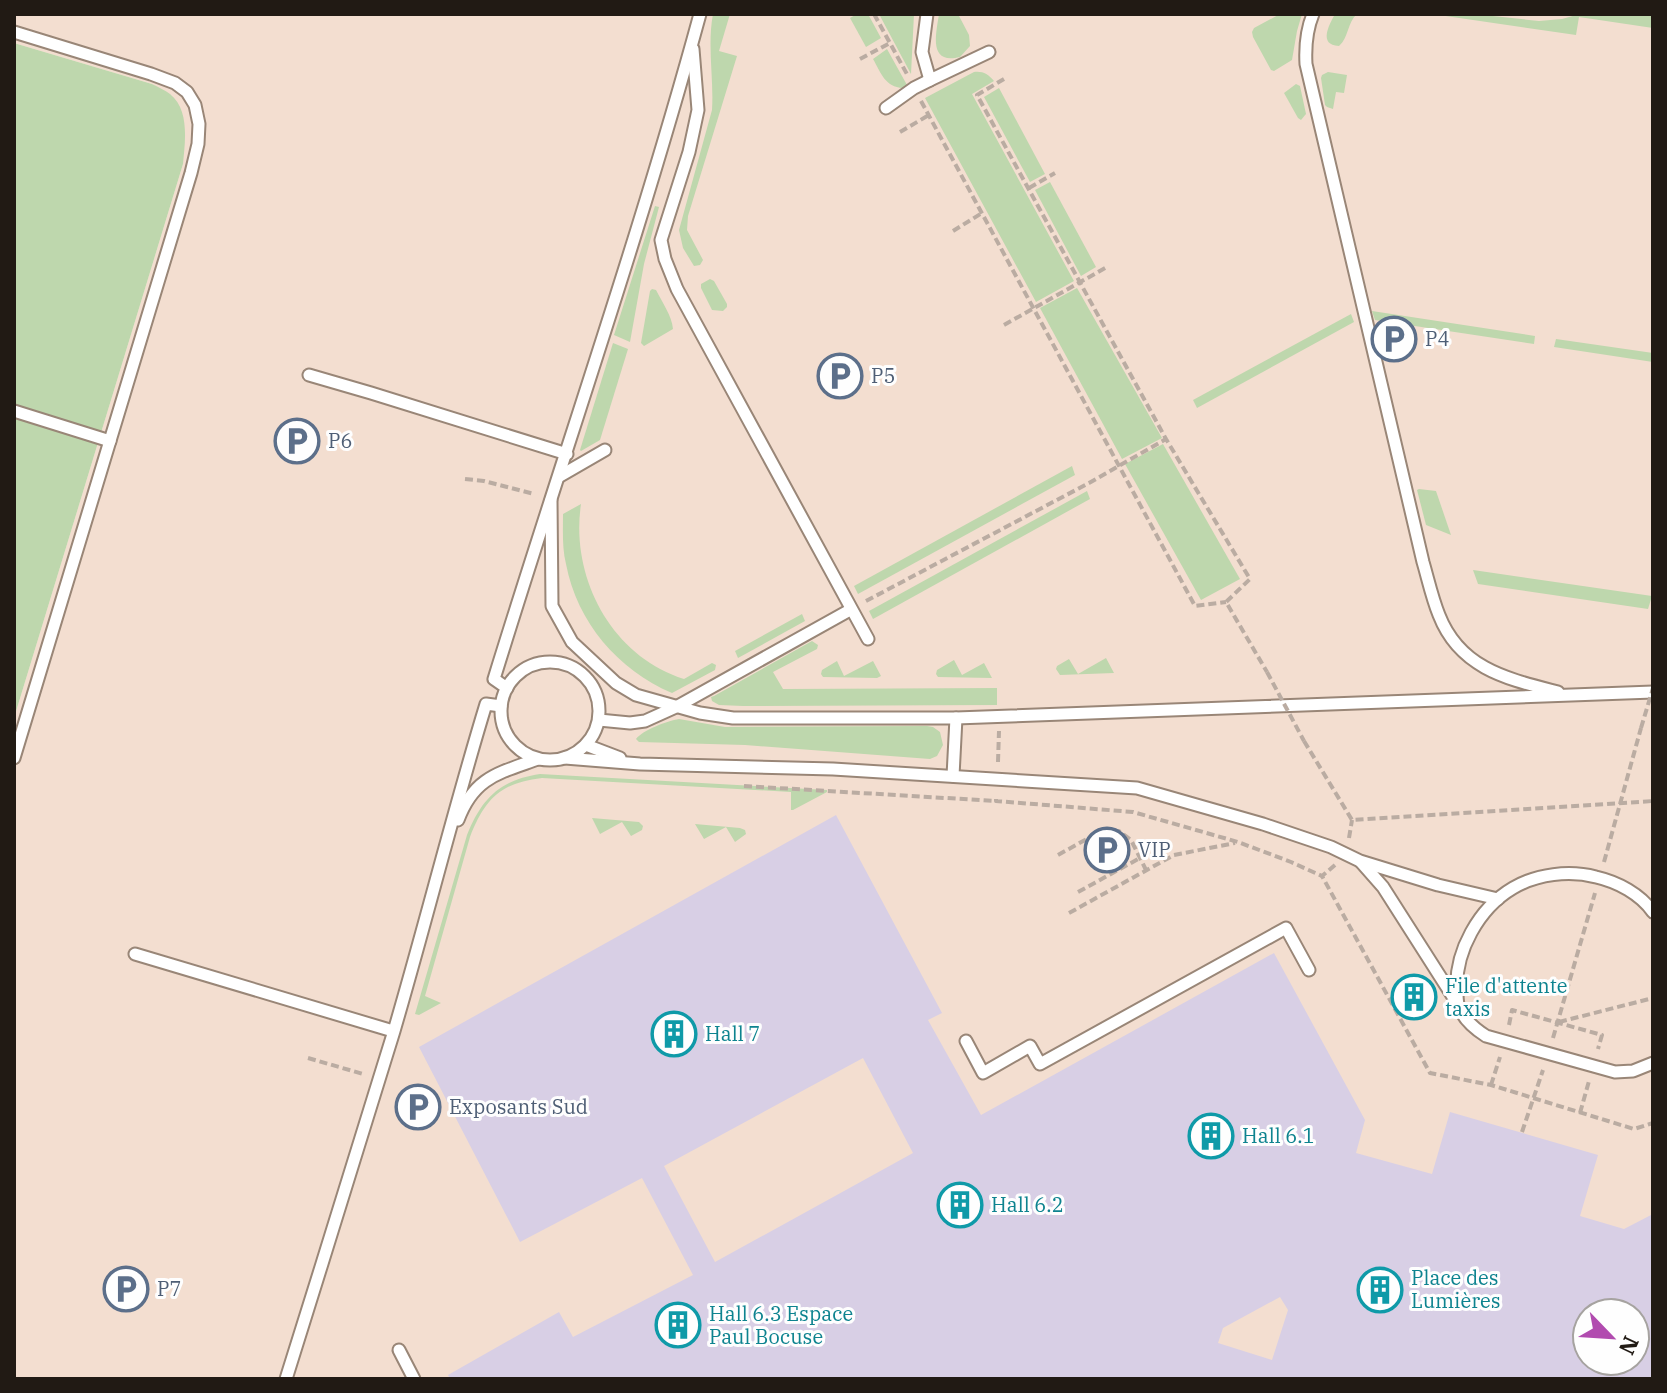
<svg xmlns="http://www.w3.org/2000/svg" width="1667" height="1393" font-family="'IBM Plex Serif',serif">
<rect width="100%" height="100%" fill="#feede0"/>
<path fill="#f3ded0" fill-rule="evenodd" d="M14 14H1653V1379H14V718L183 164 172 96 152 84 14 43ZM1587 1313H1635V1361H1587Z"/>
<g fill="#bed7ad">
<path d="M713 14H730L719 51 737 56 688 216 687 230 703 260 700 265 694 266 683 248 679 230 712 110C714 78 707 46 713 14Z"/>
<path d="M857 14H868L881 38 866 47 850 18Z"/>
<path d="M879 14H914L911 74Z"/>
<path d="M939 14H958L969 35 970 46 960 57C928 65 936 34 939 14Z"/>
<path d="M1280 14H1302L1297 31 1292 60 1274 71 1271 70 1253 37 1252 32 1254 28Z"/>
<path d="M1335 14H1357C1347 23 1349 37 1339 46 1318 45 1329 25 1335 14Z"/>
<path d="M1432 14H1474L1539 21 1562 19 1580 14H1653V28L1579 17 1576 35Z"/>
<path d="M14 43 152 84C158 87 165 90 170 94 190 110 185 142 183 164L14 718Z"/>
<path d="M887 49 907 85 903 88C885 87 881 73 873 59Z"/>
<path d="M974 72C983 71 988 74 994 81L972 94 1074 281 1036 302 925 98Z"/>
<path d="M1328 72 1347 75 1344 93 1336 92 1333 109 1327 107 1325 105 1321 78 1322 75Z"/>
<path d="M1296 84 1300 86 1306 114 1301 120 1298 118 1284 93Z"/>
<path d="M999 88 1045 174 1030 182 984 97Z"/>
<path d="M1050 182 1096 267 1081 276 1035 190Z"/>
<path d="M655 206 659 207 644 264 630 342 614 335Z"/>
<path d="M710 279 714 281 727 304V307L723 311 712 310 701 288V284Z"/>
<path d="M1077 288 1162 438 1122 459 1040 308Z"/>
<path d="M652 289 656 290C662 302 672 316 673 329L644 346 641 343 650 291Z"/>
<path d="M1372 311 1535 336 1534 344 1375 320Z"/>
<path d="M1351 314 1354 322 1197 408 1193 400Z"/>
<path d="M1556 339 1653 353V362L1554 347Z"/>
<path d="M613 343 628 349 600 440 581 451 580 450Z"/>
<path d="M1163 444 1240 579 1201 600 1125 464Z"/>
<path d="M1072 466 1075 475 858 594 854 586Z"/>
<path d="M1419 489 1436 491 1451 535 1426 525 1417 490Z"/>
<path d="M1087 491 1090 499 873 619 869 611Z"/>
<path d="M581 504C570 577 611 656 684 679L712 663 716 665 715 670 672 693C618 670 577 622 566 564 562 548 563 531 563 514Z"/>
<path d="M1473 570 1652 596 1648 609 1478 584Z"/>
<path d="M802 614 805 621 738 658 735 651Z"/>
<path d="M812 641 818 645 817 649 773 672 783 689 997 688V705L743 706 719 705 712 701 711 697 714 696Z"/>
<path d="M1106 658 1114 673 1060 675 1056 669 1057 666 1069 659 1078 674Z"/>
<path d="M954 660 962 675 984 663 992 678 938 677 936 674 937 670Z"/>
<path d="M837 661 844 676 873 661 881 676 877 678 823 677 821 674 822 670Z"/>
<path d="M679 719 725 727 927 726 933 727 940 732 943 745 937 756 930 759 745 745 639 742 636 739C643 730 667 721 679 719Z"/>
<path d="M540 774 827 790V792L793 810H791V792L542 778C500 783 485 799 470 837L425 996 441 1003 419 1015 415 1014 467 835C482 798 500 780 540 774Z"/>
<path d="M592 818 639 822 643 826 642 830 631 836 622 822 600 834Z"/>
<path d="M695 824 740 828 745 830 746 834 735 842 726 827 704 839Z"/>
</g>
<g fill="#d8cfe5" fill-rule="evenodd">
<path d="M836 815 942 1013 928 1020 981 1115 1274 953 1365 1120 1356 1153 1432 1174 1450 1112 1598 1155 1580 1216 1624 1229 1653 1214V1379H450L448 1375 559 1312 573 1337 693 1275 642 1178 520 1242 419 1047ZM863 1058 913 1153 715 1262 664 1166ZM1280 1297 1288 1310 1272 1360 1218 1343 1223 1328ZM1587 1313H1635V1361H1587Z"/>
<path d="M1414 975 1433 1010 1415 1020 1396 985Z"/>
</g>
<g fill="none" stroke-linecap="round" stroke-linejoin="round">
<g stroke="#998677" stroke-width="15">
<g id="service">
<path d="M927 14 922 52 930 80 989 52"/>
<path d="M1313 14C1306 31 1305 46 1306 64L1423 562C1428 579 1432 598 1439 615 1460 669 1508 679 1558 692"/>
<path d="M14 32 151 74 175 83 187 92 195 105 199 124 198 144 191 173 14 758"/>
<path d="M693 49 698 110 689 152 661 240 665 259 677 289 868 639"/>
<path d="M886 108 914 88 930 80"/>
<path d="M309 375 371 393 567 454"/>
<path d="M14 411 110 441"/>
<path d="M560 476 605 450"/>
<path d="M551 500 552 606 572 642 616 683 636 695 700 713 733 718H956L1653 692"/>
<circle cx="550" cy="711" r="49"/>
<path d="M507 688 494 679C562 458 639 238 700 14"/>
<path d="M599 720 630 723 645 721 676 707 850 610"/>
<path d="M586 745 620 758"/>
<path d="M565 758 640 764 833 769 1137 788 1263 824 1331 847 1360 861 1438 885 1498 899"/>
<path d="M953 776 956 718"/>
<path d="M458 820C474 777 499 773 538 759"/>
<path d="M1361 862 1383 887 1457 1003"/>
<path d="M1653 912C1640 894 1618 882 1596 877 1569 870 1537 874 1513 888 1479 908 1454 952 1457 992 1457 996 1457 1000 1458 1004 1462 1018 1475 1029 1486 1036L1615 1072 1633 1071 1653 1063"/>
<path d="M135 954 393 1031"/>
<path d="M966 1041 983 1073 1030 1046 1040 1064 1286 928 1309 970"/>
<path d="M399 1350 414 1379"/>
<path d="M286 1379C322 1263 359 1147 394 1031 426 922 453 812 486 704L501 706"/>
</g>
</g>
<g stroke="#baaca2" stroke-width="4" stroke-dasharray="8 4" stroke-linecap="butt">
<path d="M874 14 908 76"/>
<path d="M860 59 890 43"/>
<path d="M1004 79 977 95 1166 439 1250 579 1226 602 1267 672"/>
<path d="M921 101 1195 606 1226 602"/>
<path d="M900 132 929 115"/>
<path d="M1029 188 1055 173"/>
<path d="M953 231 982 213"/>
<path d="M1004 325 1107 267"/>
<path d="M465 479 484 481 534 494"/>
<path d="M866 601 1089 483 1166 439"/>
<path d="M1304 741 1352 820 1653 801"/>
<path d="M998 762 999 731"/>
<path d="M744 786 996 801"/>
<path d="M996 799V801L1133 812 1238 842 1291 862 1322 876"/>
<path d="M1349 838 1352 820"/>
<path d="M1058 855 1094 835 1119 831 1131 840 1146 870"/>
<path d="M1604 862 1641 728"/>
<path d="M1335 865 1322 876 1430 1073 1491 1085 1634 1129 1653 1123"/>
<path d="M1078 892 1140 858"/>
<path d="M1069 913 1174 855 1235 843"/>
<path d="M1559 1022 1653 998"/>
<path d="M1509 1025 1512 1010 1602 1035 1598 1049"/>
<path d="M1553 1038 1595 893"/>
<path d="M308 1058 363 1074"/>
<path d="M1491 1085 1500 1057"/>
<path d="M1580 1113 1589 1081"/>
<path d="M1522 1132 1543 1070"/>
</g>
<use href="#service" stroke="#fff" stroke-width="11"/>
<g stroke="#baaca2" stroke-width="4" stroke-dasharray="8 4" stroke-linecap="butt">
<path d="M1267 672 1304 741"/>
<path d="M1641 728 1653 688"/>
</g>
</g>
<defs>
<g id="parking-ring" transform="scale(2.3)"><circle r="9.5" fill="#fefefe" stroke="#5c6f8a" stroke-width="1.5"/><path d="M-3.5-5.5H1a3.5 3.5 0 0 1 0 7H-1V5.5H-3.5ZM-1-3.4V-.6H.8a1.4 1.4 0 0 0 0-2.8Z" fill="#5c6f8a"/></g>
<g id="building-ring" transform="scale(2.3)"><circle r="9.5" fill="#fefefe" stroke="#0f9aa8" stroke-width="1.5"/><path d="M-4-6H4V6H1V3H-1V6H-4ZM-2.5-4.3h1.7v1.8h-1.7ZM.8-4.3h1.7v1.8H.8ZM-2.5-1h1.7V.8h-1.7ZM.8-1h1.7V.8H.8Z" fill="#0f9aa8"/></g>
</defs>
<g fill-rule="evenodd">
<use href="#parking-ring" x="1394" y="339"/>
<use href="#parking-ring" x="840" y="376"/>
<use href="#parking-ring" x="297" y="441"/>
<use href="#parking-ring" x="1107" y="850"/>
<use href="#building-ring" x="1414" y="997"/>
<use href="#building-ring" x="674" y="1034"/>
<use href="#parking-ring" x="418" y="1107"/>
<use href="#building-ring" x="1211" y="1136"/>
<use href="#building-ring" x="960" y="1205"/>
<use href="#parking-ring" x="126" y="1289"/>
<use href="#building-ring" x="1380" y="1290"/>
<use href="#building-ring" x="678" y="1325"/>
</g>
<g text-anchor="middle" stroke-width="6" stroke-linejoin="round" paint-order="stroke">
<g font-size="20" fill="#4e5e75" stroke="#fefefe" text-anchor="start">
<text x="1425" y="346">P4</text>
<text x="871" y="383">P5</text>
<text x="328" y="448">P6</text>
<text x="1138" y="857">VIP</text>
<text x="449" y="1114">Exposants Sud</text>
<text x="157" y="1296">P7</text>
</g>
<g font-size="20" fill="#0d838f" stroke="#fefefe" text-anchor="start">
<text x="1445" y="993">File d'attente<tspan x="1445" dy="23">taxis</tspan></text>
<text x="705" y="1041">Hall 7</text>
<text x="1242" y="1143">Hall 6.1</text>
<text x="991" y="1212">Hall 6.2</text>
<text x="1411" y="1285">Place des<tspan x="1411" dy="23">Lumières</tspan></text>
<text x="709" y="1321">Hall 6.3 Espace<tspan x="709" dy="23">Paul Bocuse</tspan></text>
</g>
</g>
<rect width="1667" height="1393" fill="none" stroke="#211a14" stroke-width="32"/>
<g transform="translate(1611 1337) rotate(115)"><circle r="38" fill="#fefefe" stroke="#a6a3a0" stroke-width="2"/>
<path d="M0-6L14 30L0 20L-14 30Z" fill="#b14baf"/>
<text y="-12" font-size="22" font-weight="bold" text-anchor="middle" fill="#211a14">N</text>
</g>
</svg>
